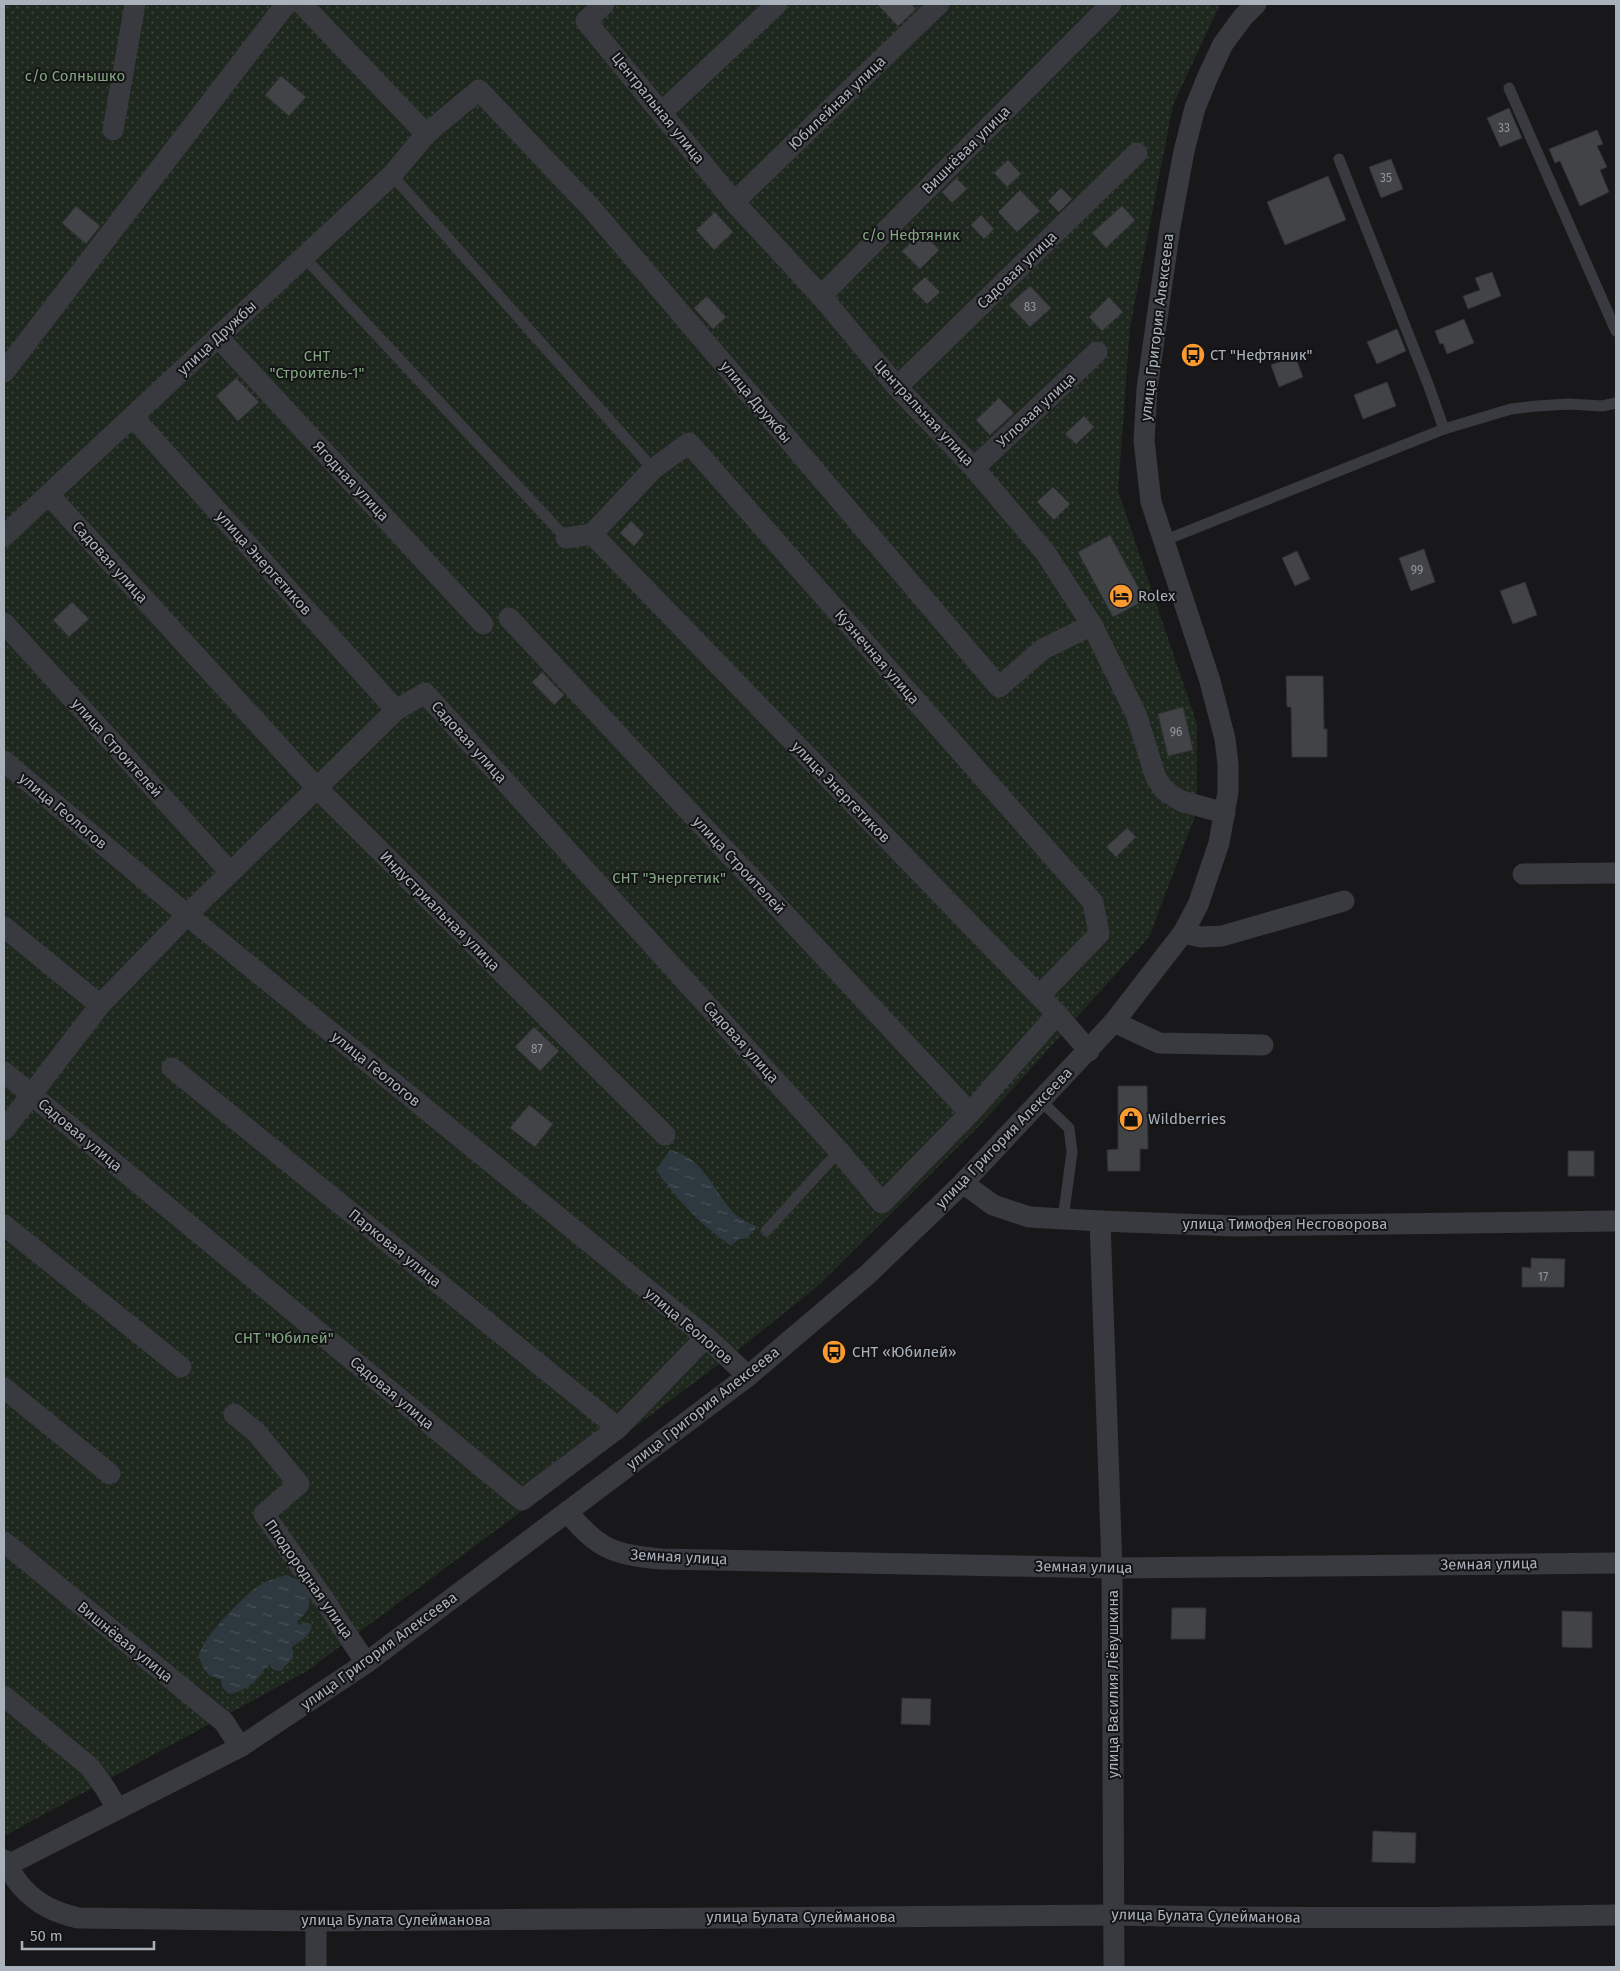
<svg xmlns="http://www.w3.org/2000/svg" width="1620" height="1971" font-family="'Fira Sans',sans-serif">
<defs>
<pattern id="garden-dots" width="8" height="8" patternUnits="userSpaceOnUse" patternTransform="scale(1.25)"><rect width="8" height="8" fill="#1f281f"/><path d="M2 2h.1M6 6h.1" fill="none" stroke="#3d453d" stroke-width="1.8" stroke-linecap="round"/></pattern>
<pattern id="water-ripples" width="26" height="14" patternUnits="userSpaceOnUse" patternTransform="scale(1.25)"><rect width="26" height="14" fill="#2d393f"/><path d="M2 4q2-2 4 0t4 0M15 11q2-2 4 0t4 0" fill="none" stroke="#495359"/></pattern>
</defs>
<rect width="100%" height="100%" fill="#18181a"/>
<path fill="url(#garden-dots)" d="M4 4H1220L1173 105 1130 327 1118 491 1197 724V811L1149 937 982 1123 818 1286 738 1350 307 1671 4 1836Z"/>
<g fill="url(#water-ripples)">
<path d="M670 1150C705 1157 713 1193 736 1215 742 1220 750 1223 757 1227L747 1238 739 1239 731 1246C700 1224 678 1201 656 1170Z"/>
<path d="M286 1575C301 1580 314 1592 308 1609 306 1614 300 1618 297 1622L300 1625 306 1622 312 1625C310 1637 301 1640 292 1647L293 1658 281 1671 274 1670 269 1665C263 1669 263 1673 258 1678 250 1686 241 1692 229 1694L222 1687 221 1679C218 1678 213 1677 210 1676 206 1673 199 1661 199 1656 200 1640 244 1596 258 1586 266 1581 277 1578 286 1575Z"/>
</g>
<g fill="#424347" stroke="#313236">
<path d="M877 4H912L916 9 898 26Z"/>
<path d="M281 76 306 97 289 116 265 95Z"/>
<path d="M1509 108 1522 138 1500 147 1487 118Z"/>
<path d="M1597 130 1603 144 1597 146 1607 167 1600 170 1609 192 1580 206 1560 161 1555 163 1549 149Z"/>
<path d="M1391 159 1403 189 1381 198 1369 167Z"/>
<path d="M1008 160 1021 174 1007 187 994 173Z"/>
<path d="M1328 176 1346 220 1285 245 1267 202Z"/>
<path d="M956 178 967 189 952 203 942 192Z"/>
<path d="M1061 188 1072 199 1059 212 1048 201Z"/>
<path d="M1020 190 1040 211 1017 232 998 212Z"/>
<path d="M76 206 100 226 86 244 62 223Z"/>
<path d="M1122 206 1135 220 1106 248 1092 233Z"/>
<path d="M715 212 733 232 714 250 696 230Z"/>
<path d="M981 215 994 229 984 239 971 225Z"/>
<path d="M922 232 939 250 920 269 902 251Z"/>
<path d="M1492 272 1501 296 1468 309 1463 296 1480 290 1475 278Z"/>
<path d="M925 277 940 292 927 304 912 289Z"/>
<path d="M1030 286 1051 308 1030 327 1009 305Z"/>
<path d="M707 296 726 317 713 329 694 308Z"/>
<path d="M1109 297 1123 312 1102 331 1089 317Z"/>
<path d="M1464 319 1474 343 1447 354 1443 343 1440 344 1435 331Z"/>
<path d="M1397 329 1406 351 1377 364 1367 342Z"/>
<path d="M1295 356 1303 377 1279 387 1271 365Z"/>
<path d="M236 378 259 402 238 421 216 396Z"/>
<path d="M1387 382 1396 406 1363 419 1354 395Z"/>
<path d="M999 398 1014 413 990 435 976 420Z"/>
<path d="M1084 416 1094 427 1076 444 1065 434Z"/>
<path d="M1053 487 1070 504 1054 520 1037 502Z"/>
<path d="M631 521 644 534 634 546 620 533Z"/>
<path d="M1110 535 1145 600 1113 617 1078 552Z"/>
<path d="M1424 549 1435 582 1411 591 1399 558Z"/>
<path d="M1297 551 1310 579 1295 586 1282 558Z"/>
<path d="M1525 582 1537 615 1513 624 1500 591Z"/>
<path d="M72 602 89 619 69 637 53 620Z"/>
<path d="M542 672 564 695 554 705 532 682Z"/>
<path d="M1286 676H1323L1324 729H1327V757H1292L1291 707H1287Z"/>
<path d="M1183 707 1193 750 1168 756 1158 714Z"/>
<path d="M1127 828 1136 837 1116 857 1106 847Z"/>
<path d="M534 1027 559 1051 540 1071 515 1047Z"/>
<path d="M1118 1086H1147L1148 1149H1140V1171H1108L1107 1150 1118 1149Z"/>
<path d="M529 1105 553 1124 535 1147 510 1128Z"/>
<rect x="1568" y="1151" width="26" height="25"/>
<path d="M1531 1258 1565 1259 1564 1287H1522V1267L1531 1268Z"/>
<path d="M1172 1608H1206L1205 1639H1171Z"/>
<path d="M1562 1611 1592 1612V1648L1562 1647Z"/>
<path d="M902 1698 931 1699 930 1725 901 1724Z"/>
<path d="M1373 1831 1416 1833 1415 1863 1372 1862Z"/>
</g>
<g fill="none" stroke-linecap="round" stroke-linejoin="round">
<g stroke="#383a3f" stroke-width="11">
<path d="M1509 88 1616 331"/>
<path d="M1339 159 1428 384 1444 429"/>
<path d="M392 175 653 469"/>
<path d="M304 257 566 538"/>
<path d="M1163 541 1444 429 1511 409 1537 406 1569 404 1602 406 1616 403"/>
<path d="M1041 1101 1069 1128 1072 1152 1063 1219"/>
<path d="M766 1231 839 1151"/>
</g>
<g stroke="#383a3f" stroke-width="21">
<path d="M302 4 426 134"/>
<path d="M604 4 586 21 734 202 821 296 897 387 974 468 1045 552 1092 625 1136 714 1156 778 1164 790 1181 801 1225 813"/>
<path d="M662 112 777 4"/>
<path d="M113 130 135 4"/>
<path d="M734 202 939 4"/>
<path d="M821 296 1111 4"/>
<path d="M218 337 483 624"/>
<path d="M4 372 286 4"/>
<path d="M897 387 1137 153"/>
<path d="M133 417 396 710"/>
<path d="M974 468 1097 352"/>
<path d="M592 534 1057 1014 1089 1051"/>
<path d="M4 536 392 175 426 134 479 90 592 209 999 687 1043 649 1092 625"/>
<path d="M566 538 592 534 653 469 689 443 1093 902 1099 934 1039 996"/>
<path d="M509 618 970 1113"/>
<path d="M4 623 230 872"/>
<path d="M4 761 187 915 706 1337 748 1376"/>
<path d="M1523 874 1616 873"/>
<path d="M4 927 100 1005"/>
<path d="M1183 933 1201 937 1222 936 1344 901"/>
<path d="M1114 1022 1159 1043 1263 1045"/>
<path d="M172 1068 618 1428"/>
<path d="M4 1072 522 1500 618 1428 706 1337"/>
<path d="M4 1130 100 1005 193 909 317 788 49 495"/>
<path d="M665 1135 317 788 396 710 425 693 839 1151 882 1203 970 1113 1057 1014"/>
<path d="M963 1183 993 1205 1029 1217 1100 1221 1235 1226 1616 1221"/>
<path d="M1100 1221 1112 1568 1114 1967"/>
<path d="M4 1225 181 1367"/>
<path d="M4 1388 110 1474"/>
<path d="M234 1414 256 1432 299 1484 264 1514 323 1598 366 1663"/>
<path d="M567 1512C600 1550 612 1554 661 1559L1112 1568 1616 1563"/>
<path d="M4 1542 224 1722 240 1747"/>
<path d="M4 1696 90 1767 105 1788 117 1808"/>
<path d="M4 1860C10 1868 14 1879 21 1886 38 1905 54 1912 78 1918L316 1921 1114 1915C1281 1919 1449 1918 1616 1915"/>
<path d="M4 1867 240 1747 366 1663 748 1376 867 1275 963 1183 1114 1022 1183 933 1198 905 1219 843 1228 792V764L1225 739 1210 681 1151 502 1144 441 1147 389 1170 227 1184 151 1195 108 1208 76 1223 44 1243 17 1256 4"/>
<path d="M316 1921V1967"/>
</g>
</g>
<defs>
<g id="bus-disc" transform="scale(1.25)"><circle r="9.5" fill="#fa9a30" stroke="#131315"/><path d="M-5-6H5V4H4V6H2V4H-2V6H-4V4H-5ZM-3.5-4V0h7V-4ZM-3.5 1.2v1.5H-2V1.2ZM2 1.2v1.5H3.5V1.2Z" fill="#111"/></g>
<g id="hotel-disc" transform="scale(1.25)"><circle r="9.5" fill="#fa9a30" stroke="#131315"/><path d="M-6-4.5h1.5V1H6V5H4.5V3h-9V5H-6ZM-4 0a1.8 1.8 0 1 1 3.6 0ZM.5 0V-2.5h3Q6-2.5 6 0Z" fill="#111"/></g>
<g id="shop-disc" transform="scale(1.25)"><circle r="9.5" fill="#fa9a30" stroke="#131315"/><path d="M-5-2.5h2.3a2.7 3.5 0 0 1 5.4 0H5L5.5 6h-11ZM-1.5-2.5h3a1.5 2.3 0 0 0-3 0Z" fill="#111"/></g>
</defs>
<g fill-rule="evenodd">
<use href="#bus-disc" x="1193" y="355"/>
<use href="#hotel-disc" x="1121" y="596"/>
<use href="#shop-disc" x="1131" y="1119"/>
<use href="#bus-disc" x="834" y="1352"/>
</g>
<g text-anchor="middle" stroke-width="4" stroke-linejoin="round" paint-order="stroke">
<g font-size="12" fill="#8f969d">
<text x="1504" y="132">33</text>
<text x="1386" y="182">35</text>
<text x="1030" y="311">83</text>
<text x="1417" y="574">99</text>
<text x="1176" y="736">96</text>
<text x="537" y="1053">87</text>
<text x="1543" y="1281">17</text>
</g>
<g font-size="15" fill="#82a680" stroke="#131315">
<text x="75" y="81">с/о Солнышко</text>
<text x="911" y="240">с/о Нефтяник</text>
<text x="317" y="361">СНТ<tspan x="317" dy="17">"Строитель-1"</tspan></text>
<text x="669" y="883">СНТ "Энергетик"</text>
<text x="284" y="1343">СНТ "Юбилей"</text>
</g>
<g font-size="15" fill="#a9b1ba" stroke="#131315">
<text transform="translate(837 103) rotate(-44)" y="5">Юбилейная улица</text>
<text transform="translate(658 108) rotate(51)" y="5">Центральная улица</text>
<text transform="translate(966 150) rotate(-45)" y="5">Вишнёвая улица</text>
<text transform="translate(1017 270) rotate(-44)" y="5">Садовая улица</text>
<text transform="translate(1157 327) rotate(-83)" y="5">улица Григория Алексеева</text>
<text transform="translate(217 338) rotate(-43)" y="5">улица Дружбы</text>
<text transform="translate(756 402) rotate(50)" y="5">улица Дружбы</text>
<text transform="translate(1036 410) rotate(-43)" y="5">Угловая улица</text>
<text transform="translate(924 413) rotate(47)" y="5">Центральная улица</text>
<text transform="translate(351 481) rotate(47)" y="5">Ягодная улица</text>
<text transform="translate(110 562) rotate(48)" y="5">Садовая улица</text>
<text transform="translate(264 563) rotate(48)" y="5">улица Энергетиков</text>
<text transform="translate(877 657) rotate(49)" y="5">Кузнечная улица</text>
<text transform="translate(469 742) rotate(48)" y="5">Садовая улица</text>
<text transform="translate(117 748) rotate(48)" y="5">улица Строителей</text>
<text transform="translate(841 792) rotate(46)" y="5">улица Энергетиков</text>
<text transform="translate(63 811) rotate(40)" y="5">улица Геологов</text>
<text transform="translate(739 865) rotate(47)" y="5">улица Строителей</text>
<text transform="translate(440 911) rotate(45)" y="5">Индустриальная улица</text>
<text transform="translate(741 1042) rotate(48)" y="5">Садовая улица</text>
<text transform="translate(376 1069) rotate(39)" y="5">улица Геологов</text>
<text transform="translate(80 1135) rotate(40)" y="5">Садовая улица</text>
<text transform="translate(1004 1138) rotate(-46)" y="5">улица Григория Алексеева</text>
<text x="1285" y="1229">улица Тимофея Несговорова</text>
<text transform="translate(395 1248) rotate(39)" y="5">Парковая улица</text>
<text transform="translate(689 1326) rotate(40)" y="5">улица Геологов</text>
<text transform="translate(392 1393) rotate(40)" y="5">Садовая улица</text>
<text transform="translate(703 1408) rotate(-38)" y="5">улица Григория Алексеева</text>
<text transform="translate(679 1557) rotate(3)" y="5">Земная улица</text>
<text transform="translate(1489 1564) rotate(-1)" y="5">Земная улица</text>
<text transform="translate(1084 1567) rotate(1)" y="5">Земная улица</text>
<text transform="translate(309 1579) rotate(55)" y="5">Плодородная улица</text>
<text transform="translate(125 1642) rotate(39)" y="5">Вишнёвая улица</text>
<text transform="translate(379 1651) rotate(-36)" y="5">улица Григория Алексеева</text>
<text transform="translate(1113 1684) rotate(-90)" y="5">улица Василия Лёвушкина</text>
<text transform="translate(1206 1916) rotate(1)" y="5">улица Булата Сулейманова</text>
<text x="801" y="1922">улица Булата Сулейманова</text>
<text x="396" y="1925">улица Булата Сулейманова</text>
</g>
<g font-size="15" fill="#a9b1ba" stroke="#131315" text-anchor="start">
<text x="1210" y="360">СТ "Нефтяник"</text>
<text x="1138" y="601">Rolex</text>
<text x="1148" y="1124">Wildberries</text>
<text x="852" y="1357">СНТ «Юбилей»</text>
</g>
</g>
<rect width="1620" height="1971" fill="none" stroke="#a9b1ba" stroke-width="10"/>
<path d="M22 1941v8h132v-8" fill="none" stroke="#a9b1ba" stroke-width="2.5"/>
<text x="30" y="1941" font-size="15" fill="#a9b1ba" stroke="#131315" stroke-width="4" paint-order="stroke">50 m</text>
</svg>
